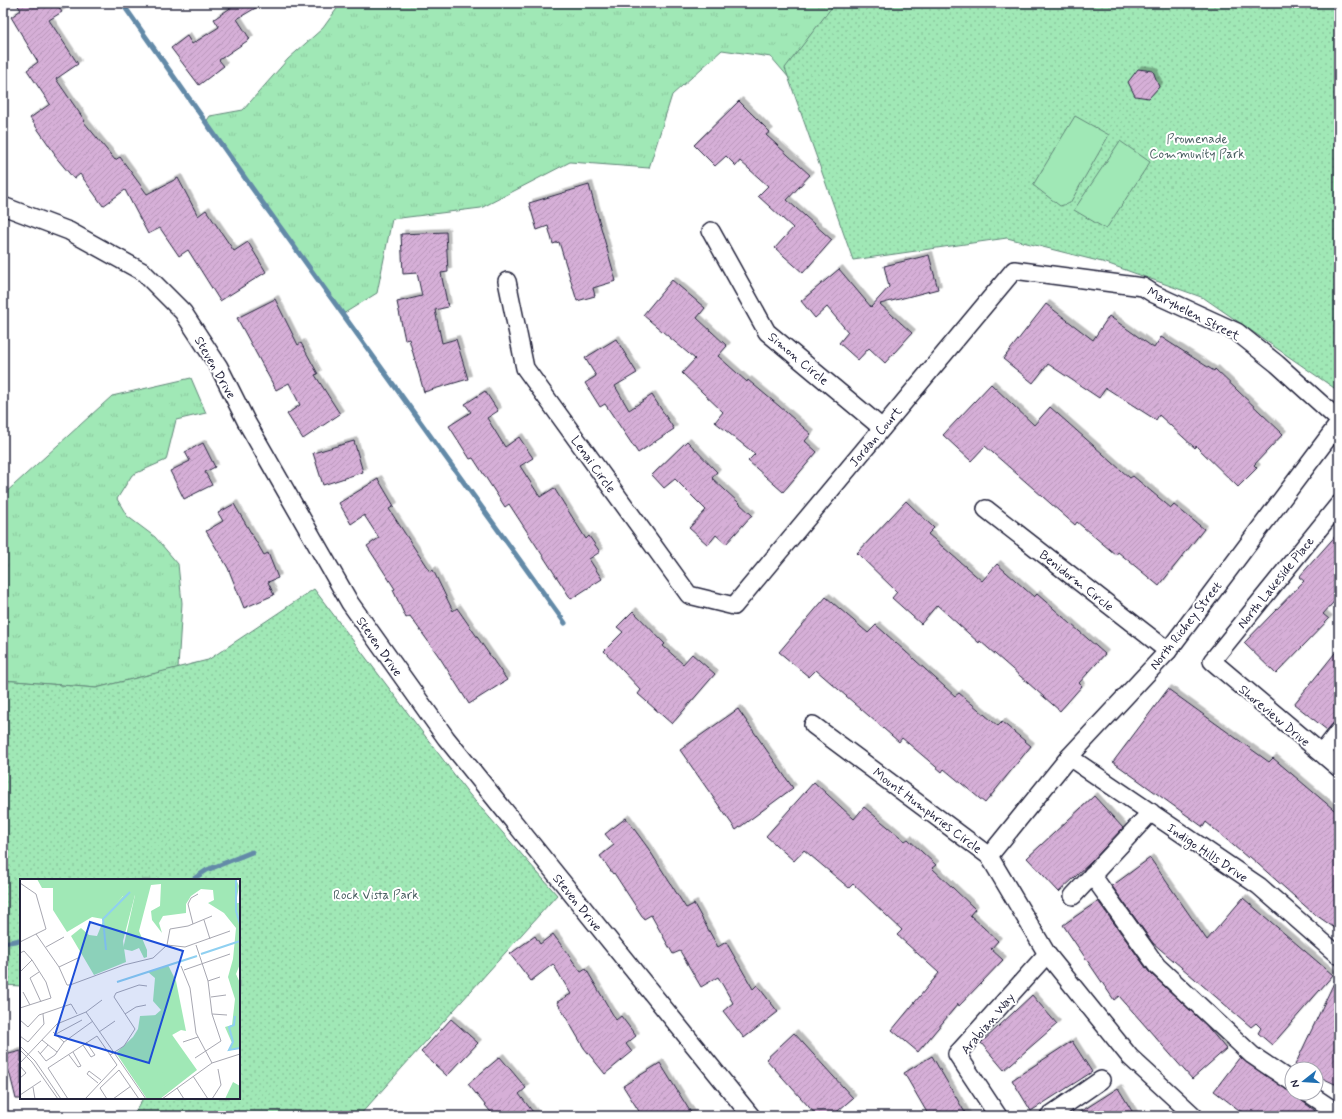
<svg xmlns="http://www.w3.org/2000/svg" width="1342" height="1119" font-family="Mynerve,sans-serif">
<defs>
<pattern id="grass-tufts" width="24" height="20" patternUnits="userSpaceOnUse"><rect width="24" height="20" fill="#a0e8b6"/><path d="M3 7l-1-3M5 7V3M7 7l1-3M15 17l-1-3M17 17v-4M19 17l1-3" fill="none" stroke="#8ac79d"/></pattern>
<pattern id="park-dots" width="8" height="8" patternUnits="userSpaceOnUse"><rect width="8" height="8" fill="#a0e8b6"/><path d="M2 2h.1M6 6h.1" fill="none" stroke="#8ac79d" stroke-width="1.8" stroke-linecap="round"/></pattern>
<pattern id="building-hatch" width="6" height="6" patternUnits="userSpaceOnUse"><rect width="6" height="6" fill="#d6afd7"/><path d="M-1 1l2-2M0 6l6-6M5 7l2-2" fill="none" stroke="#b796b9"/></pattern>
<filter id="shadow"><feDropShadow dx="3.5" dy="-3.5" stdDeviation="0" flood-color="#0004"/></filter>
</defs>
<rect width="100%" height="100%" fill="#fff"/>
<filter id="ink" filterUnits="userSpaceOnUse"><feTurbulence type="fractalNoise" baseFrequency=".025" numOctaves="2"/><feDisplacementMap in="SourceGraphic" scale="8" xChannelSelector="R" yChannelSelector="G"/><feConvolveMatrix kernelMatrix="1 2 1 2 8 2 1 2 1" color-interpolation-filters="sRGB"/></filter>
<g filter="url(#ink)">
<g fill="url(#grass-tufts)" stroke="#618578">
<path d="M341 3H1079L821 115 771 57 722 50 672 95 649 168 570 162 481 208 392 219 377 293 343 314 206 122 210 116 243 110 288 59 323 28Z"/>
<path d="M191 378 206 413 176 420 166 460 132 475 117 499 127 516 155 537 178 564 182 603 178 668 96 688 3 680V495L112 396Z"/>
</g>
<g fill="url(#park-dots)" stroke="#618578">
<path d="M835 3H1339V388L1337 390 1204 298 1106 263 1007 238 853 260 785 68Z"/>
<path d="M314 589 469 794 557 895 359 1116H133L143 1098H239V880H21V986L3 985V680L96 688 208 660Z"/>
</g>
<g fill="#a0e8b6" stroke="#618578">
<path d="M1333 3H1339V41L1337 36Z"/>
<path d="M1075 116 1109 135 1070 203 1060 206 1033 185Z"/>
<path d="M1120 141 1150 162 1106 229 1074 210Z"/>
</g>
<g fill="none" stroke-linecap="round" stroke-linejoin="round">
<g stroke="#638aa8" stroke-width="5">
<path d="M122 3 252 188 565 623"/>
<path d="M192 880 207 870 252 852"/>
<path d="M3 943 21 940"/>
</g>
</g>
<g fill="url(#building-hatch)" stroke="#22223b" filter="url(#shadow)">
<path d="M16 3H56L62 12 49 20 78 64 56 79 85 121 84 122 115 160 120 157 147 194 178 178 198 216 206 210 234 251 248 242 266 272 220 301 188 250 179 256 160 228 148 234 125 190 103 206 80 174 74 179 54 155 55 154 30 118 50 104 27 70 38 62 11 17 21 10Z"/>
<path d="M238 3H264L237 19 250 39 219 60 224 66 199 85 171 48 187 36 192 44 219 27 214 19Z"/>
<path d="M1138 69 1153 71 1159 87 1149 98 1135 96 1128 82Z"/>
<path d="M739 101 770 132 766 135 810 175 787 200 832 240 803 273 775 248 793 228 758 196 768 186 740 161 736 166 726 156 715 166 694 145Z"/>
<path d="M589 185 616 281 593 288 595 296 577 301 559 242 553 244 548 226 537 230 529 203Z"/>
<path d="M446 232 448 272 441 273 448 307 435 310 442 343 456 339 468 379 424 392 409 339 405 340 397 302 422 296 417 273 403 274 401 234Z"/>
<path d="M929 255 938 289 880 304 912 333 885 363 869 348 858 360 839 343 848 332 827 307 815 318 801 301 839 269 871 307 889 287 884 266Z"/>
<path d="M672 280 705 308 697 318 727 346 718 356 747 382 748 380 779 406 811 434 805 441 817 452 783 492 748 461 755 454 715 422 723 412 682 373 695 359 643 315Z"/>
<path d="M275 299 298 345 301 343 318 374 315 375 340 414 303 439 287 414 300 405 289 383 276 390 237 318Z"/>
<path d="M1046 304 1093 340 1109 316 1154 348 1161 337 1214 371 1215 369 1283 434 1254 465 1257 468 1238 487 1196 446 1195 448 1159 415 1156 420 1106 388 1099 398 1048 364 1033 383 1003 359Z"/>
<path d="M616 339 637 373 615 386 629 410 652 395 674 429 638 453 605 404 600 407 585 383 596 376 585 358Z"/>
<path d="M991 384 1034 425 1050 407 1130 478 1133 476 1171 508 1174 505 1204 529 1159 586 1118 552 1116 555 1077 522 1075 525 985 446 971 461 943 435Z"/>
<path d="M485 391 498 411 487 418 505 447 519 437 533 458 520 466 540 497 554 488 586 539 589 536 600 552 589 559 602 579 571 599 509 504 505 507 473 458 470 459 449 426 471 412 465 404Z"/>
<path d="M354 441 363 472 323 485 313 453Z"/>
<path d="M687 441 717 472 712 478 752 515 726 544 716 535 708 545 689 528 706 510 675 479 664 488 652 475Z"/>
<path d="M203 443 215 467 205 472 212 485 184 499 170 471 190 461 185 452Z"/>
<path d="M378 479 394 506 389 509 430 572 433 570 453 611 457 608 507 680 469 704 440 658 410 616 406 618 393 590 395 589 367 546 379 538 364 515 351 524 339 503Z"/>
<path d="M906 501 934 528 928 534 982 581 997 564 1034 597 1037 594 1105 654 1079 683 1082 686 1060 711 980 641 979 643 937 605 921 624 892 598 897 592 857 553Z"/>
<path d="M234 504 264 555 268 553 278 578 268 582 274 595 244 608 228 568 206 531 223 521 218 513Z"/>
<path d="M1339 532V596L1323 614 1329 619 1276 674 1244 643 1304 581 1299 577Z"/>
<path d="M826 597 868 633 876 625 955 696 959 693 998 726 1002 722 1031 746 985 803 944 769 942 772 902 738 899 742 816 670 809 677 779 652Z"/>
<path d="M633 611 665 644 663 646 683 664 692 654 715 674 672 724 638 694 641 690 604 651 623 632 617 627Z"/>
<path d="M1339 648V717L1327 730 1294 704Z"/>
<path d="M1168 689 1269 762 1273 758 1339 814V931L1313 913 1249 856 1248 858 1206 822 1203 827 1113 762Z"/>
<path d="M738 709 793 788 736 830 680 750Z"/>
<path d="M814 782 854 819 864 807 905 841 908 839 936 865 932 868 975 909 970 915 998 941 991 949 1003 960 959 1006 958 1004 918 1052 892 1030 939 973 897 935 902 930 853 884 849 888 804 850 794 861 766 836Z"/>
<path d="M1094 796 1123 828 1091 862 1059 892 1027 858Z"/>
<path d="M626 818 648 848 686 908 694 904 718 947 726 942 753 989 757 985 778 1012 744 1038 723 1011 733 1003 718 977 701 987 680 951 673 954 651 915 644 919 614 873 613 874 600 856 614 845 605 834Z"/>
<path d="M1150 858 1207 940 1243 898 1333 975 1272 1045 1258 1033 1261 1028 1256 1023 1251 1027 1153 943 1112 886Z"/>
<path d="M1098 901 1149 972 1206 1025 1226 1049 1192 1079 1119 996 1114 1000 1063 925Z"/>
<path d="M553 934 581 972 586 969 616 1020 621 1016 636 1036 626 1044 632 1052 605 1074 584 1048 557 1002 571 994 553 964 531 981 510 954 535 936 540 944Z"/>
<path d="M1339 972V1086L1316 1075V1069H1303L1295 1065Z"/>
<path d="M1032 995 1057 1024 1004 1070 981 1043Z"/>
<path d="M451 1019 478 1043 447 1076 421 1052Z"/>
<path d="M794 1033 853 1098 832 1116H817L766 1059Z"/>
<path d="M1072 1041 1092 1072 1031 1111 1012 1080Z"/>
<path d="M21 1051V1099H16L5 1055Z"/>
<path d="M932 1056 967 1116H929L904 1073Z"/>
<path d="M500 1057 526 1088 519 1094 536 1116H494L468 1084Z"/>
<path d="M1240 1057 1290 1092 1322 1116H1247L1214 1091Z"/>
<path d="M660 1063 693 1116H642L623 1086Z"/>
<path d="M1118 1088 1135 1116H1074Z"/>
</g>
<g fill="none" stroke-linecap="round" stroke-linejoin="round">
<g stroke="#22223b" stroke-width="20">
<g id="minor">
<path d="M3 206 69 231 143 272 183 312 219 367 247 423 350 603 446 738 751 1116"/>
<path d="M711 231 767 332 882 428"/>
<path d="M507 281 525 368 689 595 734 606 1014 270 1143 287 1154 294 1237 332 1277 364 1339 420"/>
<path d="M1339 504 1212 661 1339 768"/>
<path d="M986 509 1168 651"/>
<path d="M813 725 989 856 1047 954 1130 1057 1194 1116"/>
<path d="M1322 753 1339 731"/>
<path d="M1069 757 1259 886 1339 956"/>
<path d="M989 856 1069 757 1168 651 1339 423"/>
<path d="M1092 875 1157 966 1252 1055 1292 1082"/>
<path d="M1073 896 1151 812"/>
<path d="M1308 1093 1335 1111"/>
<path d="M998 1116 957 1054 1047 954"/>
<path d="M1049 1116 1101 1080"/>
</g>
</g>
<use href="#minor" stroke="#fff" stroke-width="17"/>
</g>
</g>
<g text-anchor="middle" stroke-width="4" stroke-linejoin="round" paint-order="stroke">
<g font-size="13" fill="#485d60" stroke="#fff">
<text x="1197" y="143">Promenade<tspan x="1197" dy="15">Community Park</tspan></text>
<text x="376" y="899">Rock Vista Park</text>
</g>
<g font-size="13" fill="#22223b" stroke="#fff">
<text transform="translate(1194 313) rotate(27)" y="5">Maryhelen Street</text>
<text transform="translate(799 358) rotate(40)" y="5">Simon Circle</text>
<text transform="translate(216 367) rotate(60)" y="5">Steven Drive</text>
<text transform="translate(875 436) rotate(-50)" y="5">Jordan Court</text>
<text transform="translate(594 464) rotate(54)" y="5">Lenai Circle</text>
<text transform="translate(1077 580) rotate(38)" y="5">Benidorm Circle</text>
<text transform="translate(1275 582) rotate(-51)" y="5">North Lakeside Place</text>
<text transform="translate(1185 625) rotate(-52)" y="5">North Richey Street</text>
<text transform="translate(380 646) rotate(55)" y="5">Steven Drive</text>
<text transform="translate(1275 715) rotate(40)" y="5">Shoreview Drive</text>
<text transform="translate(928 810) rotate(37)" y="5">Mount Humphries Circle</text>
<text transform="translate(1208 852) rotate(34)" y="5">Indigo Hills Drive</text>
<text transform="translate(578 902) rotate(51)" y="5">Steven Drive</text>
<text transform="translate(987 1023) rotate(-50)" y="5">Arabian Way</text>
</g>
</g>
<g transform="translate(20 879)">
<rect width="220" height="220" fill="#fff"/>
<path d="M17 0H216L219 7 216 24H219L220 35V85L216 95 220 104V169L209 171 212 164 205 148 212 146 214 129 215 120 208 98 213 80 216 49 204 34 188 24 194 21 193 11 181 10 171 17 166 25V34L143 37 139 44 142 54 132 41 131 32 140 27 141 5 131 6 119 52 127 71V78L124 79 119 69 112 72 103 70 115 16 103 17 83 40 72 38 47 53 33 31V9H22ZM148 86 156 102 166 152 161 151 152 156 155 167 133 138 141 131 133 122 135 99 128 93Z" fill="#a0e8b6"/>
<path d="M107 13 115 16 103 62 106 83 74 96 51 57 61 49 69 56 77 57 86 35ZM138 136 177 191 140 220H127L96 174 113 158 118 150 120 137Z" fill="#a0e8b6"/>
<path d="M124 183 132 184 140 192 126 201 116 187ZM142 193 145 206 137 217 128 203ZM213 203 220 207V220H205Z" fill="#a0e8b6"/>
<path fill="none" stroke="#8fd0f1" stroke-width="2" d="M216 0V32L220 45M86 71 83 40 110 13M181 75 220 62M97 103 177 77M215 137 214 146 209 148 213 163 209 171 220 169"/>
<path fill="none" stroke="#a7a7b1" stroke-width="1" d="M0 4 16 15 26 50 0 63M184 41 190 60M173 45 168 25 171 19 178 15M16 55 39 88 47 106H50L104 86 133 79 147 66 150 50 168 47 192 37M147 66 165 68 210 52M26 68 44 58M0 74 4 72 12 81 26 103 31 119 0 129M161 87 170 109 176 154 192 184M39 88 58 79M164 91 210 75M0 93 12 81M19 93 10 99 21 123M188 102 200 98M3 113 10 126M191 118 206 116M66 133 126 220M105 135 116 128 126 126M192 135 207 136M0 141 8 148 19 136 51 125 57 135M33 153 44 163M79 153 95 142M36 155 62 141M0 157 8 163 24 145 23 135M22 161 37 173M163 163 178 158M63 166 71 178 75 176 66 163M0 167 15 182 41 220M0 171 12 183 38 220M18 172 26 182 35 176 44 163 73 142M20 175 28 166M49 176 58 188 61 187 53 173M90 176 104 167 115 150 94 118 96 114 119 106 127 107M175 179 201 162 192 135 188 102 176 66M0 184 37 145 66 133 82 121M0 187 6 194 0 199M173 197 188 220M78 204 67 195 69 192 81 201M13 208 15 220M157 209 164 220M0 216 21 202M48 220 28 189 77 157 97 186 65 220M87 220 80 209 99 191 119 220M93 220 111 207M142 220 192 184 220 175M192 220 201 206 198 190"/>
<path fill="#1d4ed8" fill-opacity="0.15" stroke="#1d4ed8" stroke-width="2" d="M70 43 163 72 129 184 35 156Z"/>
<rect width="220" height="220" fill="none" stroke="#22223b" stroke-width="2"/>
</g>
<rect width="1342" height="1119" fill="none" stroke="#fff" stroke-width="16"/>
<rect x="8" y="8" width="1326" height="1103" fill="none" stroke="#22223b" stroke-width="1.5" filter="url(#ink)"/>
<g transform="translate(1304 1081) rotate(253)"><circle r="19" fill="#ffffff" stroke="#a7a7b1"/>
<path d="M0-3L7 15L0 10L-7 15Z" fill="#1f6fb2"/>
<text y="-6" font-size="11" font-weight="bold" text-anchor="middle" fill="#22223b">N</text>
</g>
</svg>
